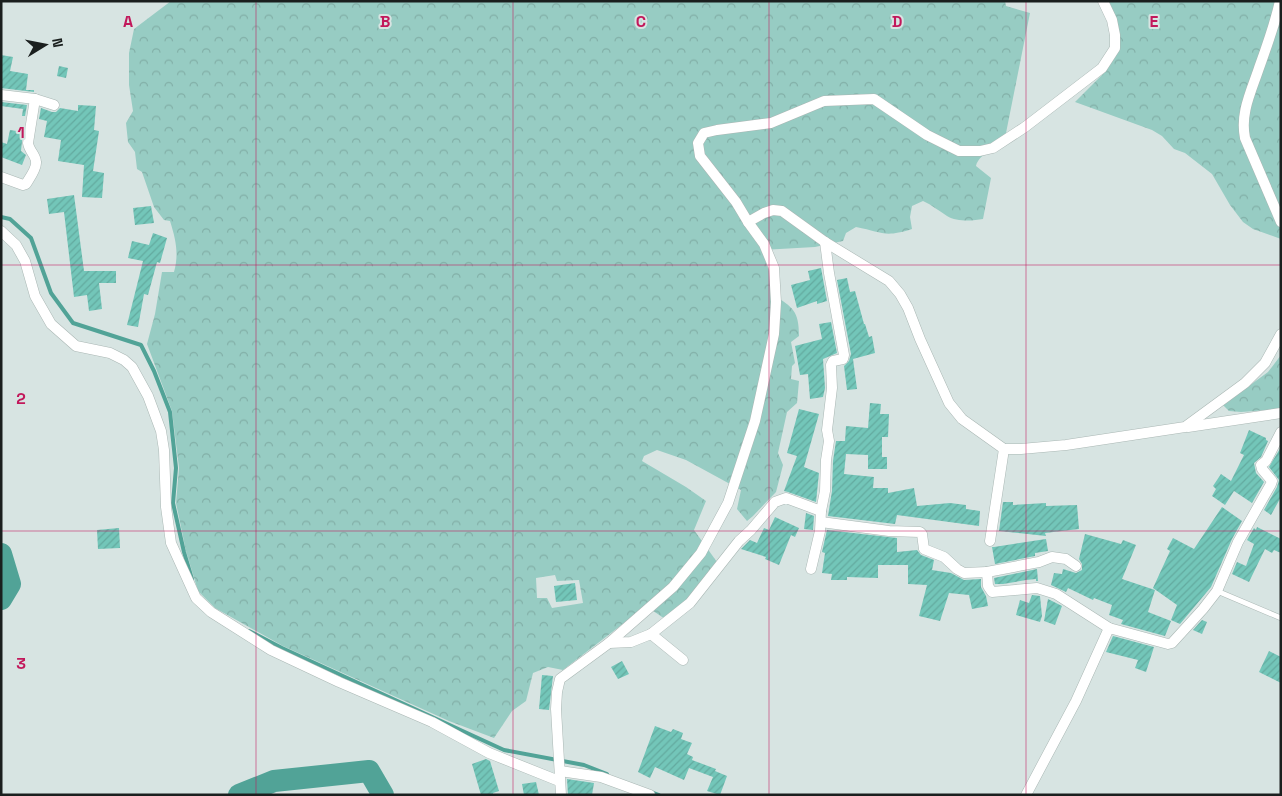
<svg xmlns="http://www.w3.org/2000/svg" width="1282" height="796" font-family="'Space Grotesk',sans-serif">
<defs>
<pattern id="forest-crowns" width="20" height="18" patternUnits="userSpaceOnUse" patternTransform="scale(1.25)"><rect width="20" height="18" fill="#97ccc3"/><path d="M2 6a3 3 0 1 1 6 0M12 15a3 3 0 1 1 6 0" fill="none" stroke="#82afa7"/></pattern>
<pattern id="building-hatch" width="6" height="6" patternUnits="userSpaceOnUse" patternTransform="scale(1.25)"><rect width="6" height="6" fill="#73c6b9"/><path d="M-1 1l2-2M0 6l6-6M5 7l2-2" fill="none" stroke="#63aa9f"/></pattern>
</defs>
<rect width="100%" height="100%" fill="#d7e4e2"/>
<g fill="url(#forest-crowns)" fill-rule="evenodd">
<path d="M171 1H1005L1006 6 1030 13 1003 148C992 151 979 154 976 166L991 178 983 219C972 221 957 222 947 216 939 211 932 205 923 201L912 206 910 217 912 229C884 238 882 232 856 227L846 233 843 241 815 247 762 250 772 280 773 295C793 307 799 311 799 336L791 342 795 363 792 366 791 379 799 381 797 403 787 412 778 453 783 465 776 492 753 516 747 521 737 509 741 490 686 460 657 450 644 456 642 461 686 487 706 501 694 530 717 562 687 602 665 619 646 606 563 670 548 667 533 673 526 701 512 711 494 738 449 721 283 646 215 608 198 591 186 551 176 503 179 468 172 411 147 344 155 314 162 272H174C179 254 176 240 170 221L164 220 154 207 142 172 137 169 135 152 128 142 126 123 133 111 129 85V53L134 29ZM555 575 557 581 579 580 583 603 552 608 547 598H537L536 578Z"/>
<path d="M1108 1H1281V239L1253 229 1243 222 1230 205 1212 174 1185 153 1174 149 1162 136 1152 130 1075 102 1104 73 1116 56Z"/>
<path d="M1281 355V409L1241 412 1229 411 1223 405 1268 372Z"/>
</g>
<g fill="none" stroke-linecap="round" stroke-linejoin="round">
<g stroke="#51a397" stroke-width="4">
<path d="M1 217 10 219 31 238 51 293 73 323 141 345 154 371 170 412 176 468 173 503 184 552 192 579"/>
<path d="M249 631 282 648 504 750 584 765 607 774"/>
<path d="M651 792 659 795"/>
</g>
<g stroke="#51a397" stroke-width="22">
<path d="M1 554 10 584 1 599"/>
<path d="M239 795 274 781 369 771 383 795"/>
</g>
</g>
<g fill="url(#building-hatch)">
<path d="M1 55 13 57 10 71 28 74 26 90H34V92L1 88Z"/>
<path d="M59 66 68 68 66 78 57 76Z"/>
<path d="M1 102 27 105 25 116H22L23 109 1 106Z"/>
<path d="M78 105 96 106 94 130 99 131 93 171 104 173 102 198 82 197 84 165 58 161 61 140 44 137 47 121 39 119 41 108 52 112H56L60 108 78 111Z"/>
<path d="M10 130 23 132 21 151 26 155 22 165 1 157V142L7 144Z"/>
<path d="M74 195 84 271H116V283H99L102 309 89 311 87 295 74 297 64 212 49 214 47 199Z"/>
<path d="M151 206 154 223 135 225 133 208Z"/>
<path d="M153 233 167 238 160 263 157 262 148 295 144 294 138 327 127 325 143 261 128 258 132 241 149 245Z"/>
<path d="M821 268 827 301 817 304V301L797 308 791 285 810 280 808 271Z"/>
<path d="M847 278 850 292 855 291 864 324H865L869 337 872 336 875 353 853 359 857 389 847 390 844 366 849 361 851 354 837 280Z"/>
<path d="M831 322 837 353 823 359 825 388 823 397 810 399 808 374 800 375 795 346 822 339 819 324Z"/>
<path d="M870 403 881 404 880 414H889L888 437H882V457H887V469H868V455L846 454 844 474 874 477 873 488H888V493L914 488 917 506 950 503 966 505V509L980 511 979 526 897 515 895 524 828 516 832 491 833 461 836 441H845L846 426 868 428Z"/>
<path d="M799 409 819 414 804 467 819 473 816 502 788 492 784 491 797 456 787 453Z"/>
<path d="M1249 430 1266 438V440L1268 441 1261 457 1254 463 1256 473 1264 482 1252 503 1234 491 1225 505 1212 496 1216 489 1213 486 1221 474 1231 481 1244 455 1240 453Z"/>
<path d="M1281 447V497L1271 515 1264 510 1277 487 1279 480 1269 467Z"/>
<path d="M1003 502H1013V505L1046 503V506L1077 505 1079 529 1045 533 1046 536 999 531Z"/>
<path d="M1222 507 1242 521 1232 539 1211 587 1180 624 1171 620 1177 605 1153 588 1170 551 1167 549 1173 538 1194 549Z"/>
<path d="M806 513 814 516 813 530 804 529Z"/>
<path d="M775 517 799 528 795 537 791 535 779 565 765 559 766 557 741 549 750 540 757 543 764 528 769 530Z"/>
<path d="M1257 527 1281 539V553L1274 550 1272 553 1265 549 1249 582 1232 574 1237 562 1246 566 1254 544 1247 540 1254 528 1256 530Z"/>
<path d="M119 528 120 548 98 549 97 530Z"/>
<path d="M827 530 897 538V552L917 550 921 555 934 560 932 570 951 573 964 580 981 579V587L986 596 988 606 972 609 969 595 949 593 940 621 919 616 927 585 908 584V565H878V578L847 577V580H831L832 574 822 573 825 553 822 552Z"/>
<path d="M1085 534 1121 544 1123 540 1136 545 1122 579 1155 590 1148 612 1171 621 1165 636 1121 624 1123 620 1109 615 1112 605 1094 598 1093 600 1068 588 1066 592 1051 585 1054 573 1062 574 1063 569 1076 573 1082 570V564L1079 559Z"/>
<path d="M1046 539 1048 551 1035 553V556L995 564 992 547H994Z"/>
<path d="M1037 569 1038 581H1036V579L1026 580 1003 584H995L994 578Z"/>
<path d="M575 583 577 600 556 602 554 586Z"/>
<path d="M1032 595 1040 596 1042 616 1040 622 1016 615 1020 600 1029 603Z"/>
<path d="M1048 599 1062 606 1055 625 1044 621Z"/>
<path d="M1202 620 1207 622 1202 634 1193 630Z"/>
<path d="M1113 636 1154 647 1146 672 1135 668 1138 660 1106 652Z"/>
<path d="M1269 651 1281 657V683L1259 672Z"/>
<path d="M622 661 629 674 618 679 611 667Z"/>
<path d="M542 675 553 676 549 710 539 709Z"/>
<path d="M655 726 671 732 673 729 683 733 681 739 692 743 687 754 693 757 692 760 716 769 715 771 727 776 720 795 707 791 713 777 689 768 684 780 655 767 650 778 638 772Z"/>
<path d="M486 759 490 761 499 791 493 793V795H481L472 764Z"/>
<path d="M567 779 594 783 592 795H568Z"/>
<path d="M536 782 539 795H524L522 784Z"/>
</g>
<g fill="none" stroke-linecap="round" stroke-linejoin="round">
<g stroke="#aab7b4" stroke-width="6">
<path id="service" d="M1217 591 1281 618"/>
</g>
<g stroke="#aab7b4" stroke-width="11">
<g id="minor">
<path d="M1280 1C1275 24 1267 46 1259 68 1251 92 1240 113 1245 138L1281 222"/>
<path d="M1 95 35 99 54 105"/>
<path d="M1 177 23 185 26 184C29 179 37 168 36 162 36 155 29 151 28 143L35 99"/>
<path d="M748 222 764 213 773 210 782 211 825 242 889 281 900 294 908 308 920 339 949 403 962 419 1004 449H1021L1066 445 1185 427 1245 383 1265 363 1281 334"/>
<path d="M1 231 16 245 25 261 35 296 51 324 76 346 110 353 124 360 132 367 148 396 161 431 164 450 166 507 171 543 196 598 211 612 271 650 339 682 432 722 489 753 559 781"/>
<path d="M1188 427 1281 413"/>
<path d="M821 522 889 531 920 532 922 534 924 549 944 557 957 569 964 573 987 572 988 586 992 592 1037 588 1056 594 1109 628"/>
<path d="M990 541 1004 449"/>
<path d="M811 569 820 531 821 511 825 491 826 460 829 441 827 430 832 388 831 365 833 361 843 359 844 355 829 273 825 242"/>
<path d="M987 572 1039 562 1052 557 1066 559 1076 566"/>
<path d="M651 634 683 660"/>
<path d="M609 643 631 642 651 634 690 603 739 541 751 530 775 502 786 498 821 511"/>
<path d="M560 771 601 777 650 795"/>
<path d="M561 795 556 709 557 692 560 679 609 643 673 587 701 553 728 503 755 421 774 334 776 302 774 268 764 244 748 222 736 202 700 156 698 143 704 133 717 130 771 123 824 101 874 99 927 135 959 151H980L993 148 1025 127 1102 68 1115 48V35L1112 20 1103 1"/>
<path d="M1026 795 1076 701 1109 628 1168 644 1172 643 1203 609 1217 591 1238 542 1271 484 1272 481 1262 469 1261 465 1266 461 1281 432"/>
</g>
</g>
<use href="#service" stroke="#fff" stroke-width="5"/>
<use href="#minor" stroke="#fff" stroke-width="10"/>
</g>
<path fill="none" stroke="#c2185b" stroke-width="1" stroke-opacity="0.55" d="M256 1V795M513 1V795M769 1V795M1026 1V795M1 265H1281M1 531H1281"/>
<g font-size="16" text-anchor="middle" font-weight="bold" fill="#c2185b" stroke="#d7e4e2" stroke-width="4" stroke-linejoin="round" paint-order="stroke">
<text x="128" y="27">A</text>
<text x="385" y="27">B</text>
<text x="641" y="27">C</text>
<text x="897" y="27">D</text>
<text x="1154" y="27">E</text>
<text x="21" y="138">1</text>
<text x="21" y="404">2</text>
<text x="21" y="669">3</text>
</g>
<rect width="1282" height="796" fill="none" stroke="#1a1f1e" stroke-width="5"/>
<g transform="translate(45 45) rotate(80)" stroke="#d7e4e2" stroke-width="4" paint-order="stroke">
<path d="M0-4L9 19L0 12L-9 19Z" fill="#1a1f1e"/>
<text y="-8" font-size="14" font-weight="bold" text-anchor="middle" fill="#1a1f1e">N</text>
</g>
</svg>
